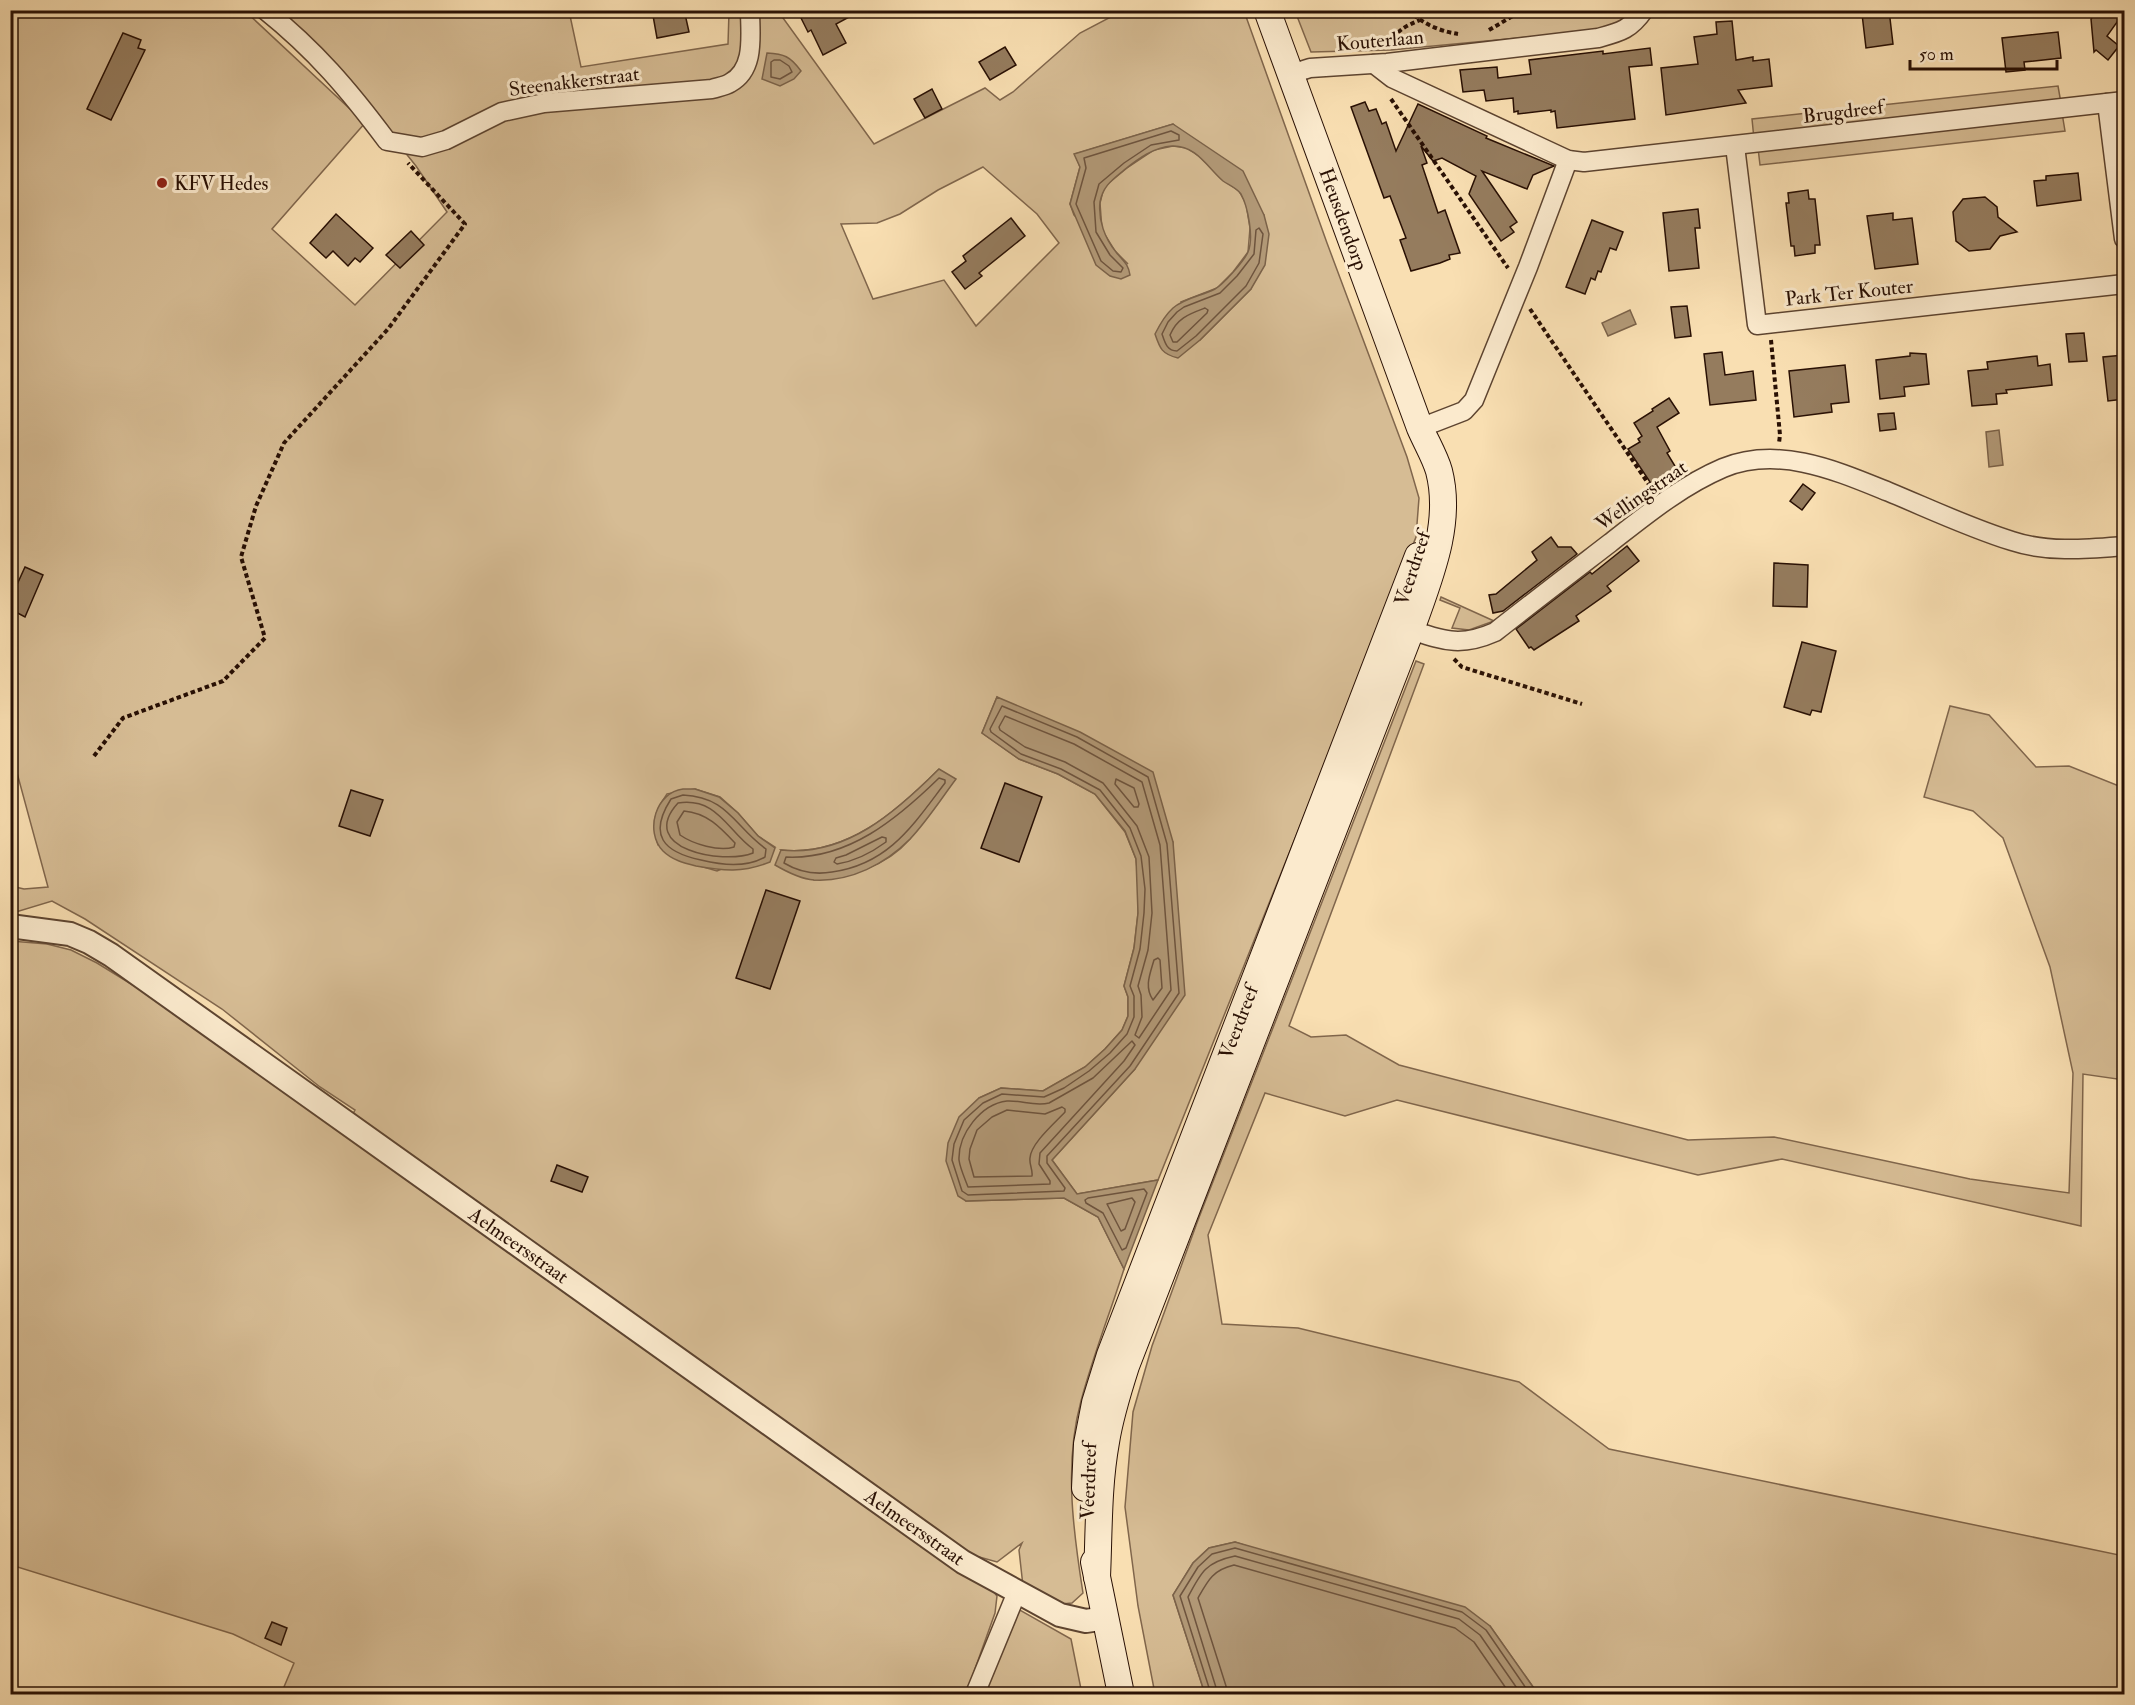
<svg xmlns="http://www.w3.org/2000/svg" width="2135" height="1705" font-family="'IM FELL Double Pica',serif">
<rect width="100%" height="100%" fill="#f9dfb2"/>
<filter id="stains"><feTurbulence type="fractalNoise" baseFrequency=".00333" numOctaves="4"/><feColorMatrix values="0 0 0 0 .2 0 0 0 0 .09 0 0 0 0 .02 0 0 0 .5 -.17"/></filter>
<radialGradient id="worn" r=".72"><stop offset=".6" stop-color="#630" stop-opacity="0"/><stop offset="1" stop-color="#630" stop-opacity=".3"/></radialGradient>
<g fill="#d6bc94" stroke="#80664c" stroke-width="1.5" fill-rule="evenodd">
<path d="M738 10 778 11 874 144 985 88 1000 100 1013 92 1080 33 1122 11H1244L1327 243 1407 457 1419 498 1416 537 1158 1180 1077 1194 1052 1160 1135 1069 1173 842 997 697 982 733 1019 759 1058 774 1095 794 1125 832 1136 859 1139 889 1138 913 1134 948 1124 986 1128 997V1016L1122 1030 1105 1049 1085 1067 1043 1091 1001 1088 979 1098 966 1201 1064 1198 1098 1217 1124 1269C1110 1313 1093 1356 1081 1401 1064 1463 1073 1530 1083 1593L1072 1603 1062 1604 1023 1586 1019 1550 1022 1543 997 1562 979 1557 970 1576 990 1587 997 1596 995 1613 966 1694H281L294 1663 233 1634 11 1565V941L47 944 71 950 97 963 149 995 343 1132 355 1110 320 1087 222 1009 85 919 52 901 16 912 11 910V886L24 889 48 887 10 747 11 11H245L365 123 272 229 355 305 447 212 416 166 343 75 277 11H569L581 67 728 44 729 12ZM1173 124 1264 215 1251 289 1200 340 1181 302 1217 288 1233 272 1248 252 1250 228 1246 204 1239 191 1223 180 1200 157 1187 148 1173 146 1154 150 1127 168 1104 187 1100 203 1102 230 1115 251 1128 264 1074 215 1070 204 1080 167 1075 154ZM983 167 1037 214 1059 243 976 326 944 280 873 299 841 224 877 223 900 214 938 190ZM939 769C933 784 919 828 910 839 885 868 850 876 814 880L781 850C846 857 896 812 939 769ZM695 789 720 797 738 813 758 836 775 847 717 871 700 866 658 845C651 822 654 813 667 794Z"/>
<path d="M1295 11H1635L1622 23 1603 30 1391 50 1311 52Z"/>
<path d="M2058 86 2061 103 1754 139 1752 119Z"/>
<path d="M2062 113 2065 131 1760 165 1758 148Z"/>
<path d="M1441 597 1494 621 1469 630 1452 628 1460 608 1440 600Z"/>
<path d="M1416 661 1424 664 1289 1026 1311 1037 1346 1035 1399 1065 1688 1140 1774 1137 1970 1179 2069 1193 2073 1073 2050 967 2003 838 1973 811 1924 797 1950 706 1989 715 2036 767 2069 766 2124 788V1080L2083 1074 2081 1226 1782 1159 1698 1175 1397 1100 1345 1116 1265 1093 1208 1235 1222 1324 1298 1328 1519 1382 1609 1449 2124 1556V1694H1538L1490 1626 1235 1542 1209 1548 1193 1563 1173 1595 1205 1694H1155L1138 1606 1125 1507 1133 1412 1152 1346 1198 1220Z"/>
<path d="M1016 1608 1071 1639 1082 1694H982Z"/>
</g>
<g fill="#b29977" stroke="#7b6249" stroke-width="1.5">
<path d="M767 53C784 54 790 56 801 71L794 79 780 86 762 79Z"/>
<path d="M1173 124 1243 171 1264 215 1269 234 1265 265 1251 289 1200 340 1178 358C1162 354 1160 349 1155 334 1160 324 1165 315 1173 308 1184 298 1201 296 1215 289 1223 285 1244 261 1248 252 1254 238 1248 207 1241 194 1237 188 1229 185 1223 181 1207 167 1196 145 1172 146 1154 147 1138 159 1124 170 1112 180 1103 186 1100 202 1098 220 1105 239 1116 252 1123 261 1128 263 1130 275L1121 279 1110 276 1096 265 1070 204 1080 167 1074 154Z"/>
<path d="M1630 310 1636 324 1608 336 1602 323Z"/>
<path d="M1999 430 2003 465 1989 467 1986 432Z"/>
<path d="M997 697 1080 732 1153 772 1173 842 1185 995 1135 1069 1052 1160 1077 1194 1158 1180 1124 1269 1098 1217 1064 1198 966 1201 958 1196 946 1161 948 1143 959 1117 979 1098 1001 1088 1043 1091 1085 1067 1105 1049 1122 1030 1128 1016V997L1124 986 1134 948 1138 913 1136 859 1125 831 1095 794 1058 774 1019 759 982 733Z"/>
<path d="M939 769 956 779C941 799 927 821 910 839 885 864 851 882 814 880 801 879 787 872 775 865L781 850C846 857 896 812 939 769Z"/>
<path d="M683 789H695L719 797 738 813 758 836 775 848 770 862C742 873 724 871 696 866 684 863 672 860 663 851 644 831 656 792 683 789Z"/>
<path d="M1235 1542 1465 1607 1490 1626 1538 1694H1205L1173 1595 1193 1563 1209 1548Z"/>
</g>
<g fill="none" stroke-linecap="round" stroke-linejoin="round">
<g stroke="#6e543e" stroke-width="1.5">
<path d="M774 60H780L789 66 792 72 780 79 771 77V62Z"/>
<path d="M1171 131 1179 135V140L1151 145 1124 163 1099 184 1094 202 1096 232 1110 255 1123 268 1121 272 1113 271 1101 261 1076 204 1086 168 1084 158Z"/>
<path d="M1259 228 1263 234 1259 263 1246 286 1196 336 1177 351C1167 351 1165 343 1162 334L1168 322 1177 312 1184 307 1220 293 1237 276 1254 254 1256 230Z"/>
<path d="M1205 308 1208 310 1207 313 1177 342H1173L1170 335C1177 318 1189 314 1205 308Z"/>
<path d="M1002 706 1077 737 1148 777 1167 844 1179 993 1130 1066 1047 1156V1163L1065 1188 1064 1191 968 1195 962 1191 952 1160 954 1144 964 1120 983 1103 1002 1094 1044 1097 1064 1088 1089 1071 1110 1053 1127 1034 1134 1017V996L1130 986 1140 949 1144 913 1145 889 1141 856 1130 828 1100 790 1061 769 1021 754 991 732 990 729Z"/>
<path d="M1005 716 1074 744 1142 782 1160 845 1171 990 1139 1038 1135 1035 1142 1017 1141 995 1138 986 1148 950 1152 913 1149 857 1137 826 1103 783 1065 762 1025 747 1000 730 999 727Z"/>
<path d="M939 778 945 780V783C913 825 889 864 832 872 815 875 799 872 784 863L786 857C848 860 897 819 939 778Z"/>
<path d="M1116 779 1134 788 1139 804 1138 807H1134L1115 784Z"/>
<path d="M683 795C728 797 734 826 766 849L765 857C745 868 722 865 701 860 663 852 648 835 671 799Z"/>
<path d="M678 803C717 797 727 830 753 849V853C723 865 636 849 678 803Z"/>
<path d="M684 811C707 813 720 827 735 843L734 847C719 852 693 844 680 835L677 822Z"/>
<path d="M882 837 886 838V842C871 853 856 861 837 864L834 862 836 858 846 855Z"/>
<path d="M1158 958 1160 960 1162 988 1153 1000C1144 987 1150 974 1154 960Z"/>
<path d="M1132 1041 1135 1045 1124 1061 1040 1153 1039 1164 1050 1181V1184L968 1187C965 1179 960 1168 959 1160 958 1134 981 1104 1007 1101 1021 1100 1035 1107 1049 1103L1093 1078Z"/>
<path d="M1062 1107 1065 1109V1112C1055 1123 1031 1143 1030 1158 1029 1164 1033 1170 1032 1176L974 1177 969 1159 970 1149 977 1130 992 1117 1007 1110 1045 1114Z"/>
<path d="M1144 1189 1147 1193 1126 1248 1122 1250 1103 1213 1086 1203 1085 1200 1088 1198Z"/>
<path d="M1132 1198 1135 1202 1125 1229 1121 1231 1107 1204Z"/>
<path d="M1211 1694 1180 1596 1198 1567 1212 1554 1235 1548 1462 1612 1486 1630 1530 1694"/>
<path d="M1218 1694 1188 1597C1201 1572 1206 1562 1235 1556L1459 1619 1480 1635 1521 1694"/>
<path d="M1227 1694 1226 1686 1198 1598C1208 1580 1213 1570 1234 1565L1455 1628 1474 1642 1510 1694"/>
</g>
</g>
<g fill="#957c5e" stroke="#291004" stroke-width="1.5">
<path d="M652 10H681V14H685L689 32 657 38Z"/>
<path d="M797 10H862L836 24 846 43 823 55 811 30 808 32Z"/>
<path d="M1870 10H1889L1893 44 1866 48 1862 14 1871 13Z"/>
<path d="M2098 10H2110L2120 18 2107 36 2119 46 2108 60 2096 50 2094 52 2091 19Z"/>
<path d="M1732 21 1736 60 1753 57V61L1769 59 1772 86 1738 90 1746 103 1666 115 1661 68 1698 64 1694 37 1717 34 1716 22Z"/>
<path d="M2058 32 2061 58 2024 62 2025 70 2006 72 2002 38Z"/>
<path d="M123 33 141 40 138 48 145 50 111 120 87 109Z"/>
<path d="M1005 47 1016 65 990 80 979 62Z"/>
<path d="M1650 48 1652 65 1629 67 1635 119 1557 128 1555 111 1551 112V110L1518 114V111L1514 112 1513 98 1486 101 1484 90 1463 92 1460 70 1497 67 1498 78 1531 74 1529 60 1603 51V54Z"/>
<path d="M932 89 942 109 925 118 914 99Z"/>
<path d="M1365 102 1369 111 1376 109 1382 124 1386 122 1396 151 1418 104 1487 136 1486 138 1554 166 1533 175 1527 189 1482 171 1517 222 1510 227 1514 232 1501 241 1469 194 1476 176 1442 158 1433 161 1421 146 1427 163 1422 165 1438 213 1445 210 1460 253 1449 255 1450 259 1440 263 1411 271 1400 240 1406 238 1390 196 1384 198 1351 107Z"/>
<path d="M2078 173 2081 200 2037 206 2034 181 2046 180V176Z"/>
<path d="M1808 190 1809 199H1815L1820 245H1815V253L1795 256 1794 246H1791L1786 203H1789L1788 193Z"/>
<path d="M1985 197 1997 207 1998 217 2017 232 2000 236 1990 249 1969 251 1956 241 1953 212 1963 199Z"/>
<path d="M1698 209 1700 228H1695L1699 268 1669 271 1663 213Z"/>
<path d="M1893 213V220L1912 218 1918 264 1875 269 1867 216Z"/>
<path d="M336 214 373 248 360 262 355 258 348 266 333 251 326 258 310 243Z"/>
<path d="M1011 218 1025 236 979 273 982 276 965 289 952 272 966 261 963 256Z"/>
<path d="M1592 220 1623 232 1616 250 1610 248 1601 272 1598 271 1595 280 1591 278 1585 294 1566 287Z"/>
<path d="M411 231 424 245 400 268 386 255Z"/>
<path d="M1687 306 1691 336 1675 338 1671 307Z"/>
<path d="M2084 333 2087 361 2069 362 2066 334Z"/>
<path d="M1722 352 1725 375 1753 371 1756 400 1710 405 1704 354Z"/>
<path d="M1910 353 1926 354 1929 384 1904 387 1905 396 1880 399 1876 360 1910 356Z"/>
<path d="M2124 355V399L2108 401 2103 357Z"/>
<path d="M2037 356 2038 366 2050 364 2052 385 2006 390 2007 393 1996 394 1997 404 1972 406 1968 371 1988 369 1987 362Z"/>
<path d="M1845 365 1849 402 1831 404 1832 412 1794 417 1789 371Z"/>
<path d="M1669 398 1679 413 1657 427 1670 451 1667 453 1681 476 1656 491 1628 449 1640 442 1638 439 1642 436 1634 423 1653 411 1652 409Z"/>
<path d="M1894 413 1896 429 1880 431 1878 414Z"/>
<path d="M1803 484 1815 493 1802 510 1790 501Z"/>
<path d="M1551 537 1558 547H1571L1577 554 1503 611 1493 613 1489 595 1496 594 1537 560 1532 552Z"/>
<path d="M1627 546 1639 561 1607 586 1611 591 1576 616 1579 621 1534 650 1531 647 1529 648 1516 629 1590 572 1592 574Z"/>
<path d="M1774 563 1808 565 1807 607 1773 606Z"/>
<path d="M25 567 43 575 25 617 10 609V600Z"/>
<path d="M1802 642 1836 651 1821 712 1812 710 1810 715 1784 707Z"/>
<path d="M1005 783 1042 797 1019 862 981 848Z"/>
<path d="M351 790 383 800 370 836 339 826Z"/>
<path d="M766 890 800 901 770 989 736 978Z"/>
<path d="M557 1165 588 1177 582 1192 551 1181Z"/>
<path d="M272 1622 287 1628 281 1645 265 1638Z"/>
</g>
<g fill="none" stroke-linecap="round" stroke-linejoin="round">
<g stroke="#5d4430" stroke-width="21">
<g id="minor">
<path d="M265 10C315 50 349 90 387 141L422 147 446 140 502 112 544 103 712 89C718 87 725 86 730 83 756 69 750 34 750 10"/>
<path d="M1374 64 1392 78 1568 160 1584 162 2124 101"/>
<path d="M1291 74 1310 68 1387 63 1598 38C1620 32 1630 30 1644 10"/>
<path d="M2107 103 2124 239"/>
<path d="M1735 146 1757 325 2124 284"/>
<path d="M1420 428 1464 411 1474 400 1528 267 1568 160"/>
<path d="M1411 630C1445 641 1461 647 1495 632 1533 602 1571 573 1610 543 1646 515 1681 486 1723 468 1779 445 1837 471 1889 492 1930 509 1970 528 2012 541 2048 553 2087 549 2124 546"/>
<path d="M975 1694 1017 1592"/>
</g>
</g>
<g stroke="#5d4430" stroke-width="26">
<path id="tertiary" d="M10 926 70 934 89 942 111 955 963 1562 1060 1615 1086 1621 1106 1618"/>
</g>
<g stroke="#291004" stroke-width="28">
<g id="secondary">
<path d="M1085 1488 1087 1444 1095 1403 1110 1355 1418 556"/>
<path d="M1094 1562 1121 1694"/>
<path d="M1097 1577C1099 1532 1098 1486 1106 1442 1110 1416 1118 1391 1126 1366L1411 630C1428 581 1453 525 1439 471 1435 457 1426 442 1420 428L1267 10"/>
</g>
</g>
<g stroke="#291004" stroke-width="4" stroke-dasharray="4.5 3" stroke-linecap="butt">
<path d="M1408 10C1423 24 1439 31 1458 34"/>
<path d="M1565 10 1588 12 1593 10"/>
<path d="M1292 14 1302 10"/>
<path d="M1489 30 1523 10"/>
<path d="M1390 45C1396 30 1406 26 1420 20"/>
<path d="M1391 99 1508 268"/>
<path d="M1530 309 1652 489"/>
<path d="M1771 340 1780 435 1779 443"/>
<path d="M1454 659 1462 667 1582 704"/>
<path d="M94 756 123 718 223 681 265 638 241 557 256 506 284 443 388 329 465 224 408 163"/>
</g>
<use href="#minor" stroke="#fbeacd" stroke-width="18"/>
<use href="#tertiary" stroke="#fbeacd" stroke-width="22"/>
<use href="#secondary" stroke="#fbeacd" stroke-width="26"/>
</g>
<circle fill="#8f2418" stroke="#fbeacd" stroke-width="2" cx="162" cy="183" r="6"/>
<g text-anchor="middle" stroke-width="6" stroke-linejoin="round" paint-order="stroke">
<g font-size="20" fill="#291004" stroke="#fbeacd">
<text transform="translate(1380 40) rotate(-5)" y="7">Kouterlaan</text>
<text transform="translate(574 81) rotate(-7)" y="7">Steenakkerstraat</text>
<text transform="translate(1843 111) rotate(-7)" y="7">Brugdreef</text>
<text transform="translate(1344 219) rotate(70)" y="7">Heusdendorp</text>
<text transform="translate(1849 292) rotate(-6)" y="7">Park Ter Kouter</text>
<text transform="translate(1641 495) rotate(-35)" y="7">Wellingstraat</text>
<text transform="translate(1412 568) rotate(-72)" y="7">Veerdreef</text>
<text transform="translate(1238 1022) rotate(-69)" y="7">Veerdreef</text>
<text transform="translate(519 1245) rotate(35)" y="7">Aelmeersstraat</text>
<text transform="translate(1088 1481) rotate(-88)" y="7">Veerdreef</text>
<text transform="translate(915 1527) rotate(35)" y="7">Aelmeersstraat</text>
</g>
<g font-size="20" fill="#291004" stroke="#fbeacd" text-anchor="start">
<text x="174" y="190">KFV Hedes</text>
</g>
</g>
<rect width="2135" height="1705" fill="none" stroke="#f9dfb2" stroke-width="36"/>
<rect x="12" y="12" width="2111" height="1681" fill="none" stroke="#291004" stroke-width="3"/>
<rect x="18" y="18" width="2099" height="1669" fill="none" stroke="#291004" stroke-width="1.5"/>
<path d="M1910 60v9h147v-9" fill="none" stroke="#291004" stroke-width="3"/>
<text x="1919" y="60" font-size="18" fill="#291004" stroke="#fbeacd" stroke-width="4.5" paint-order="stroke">50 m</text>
<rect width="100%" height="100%" filter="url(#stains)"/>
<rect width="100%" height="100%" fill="url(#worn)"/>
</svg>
